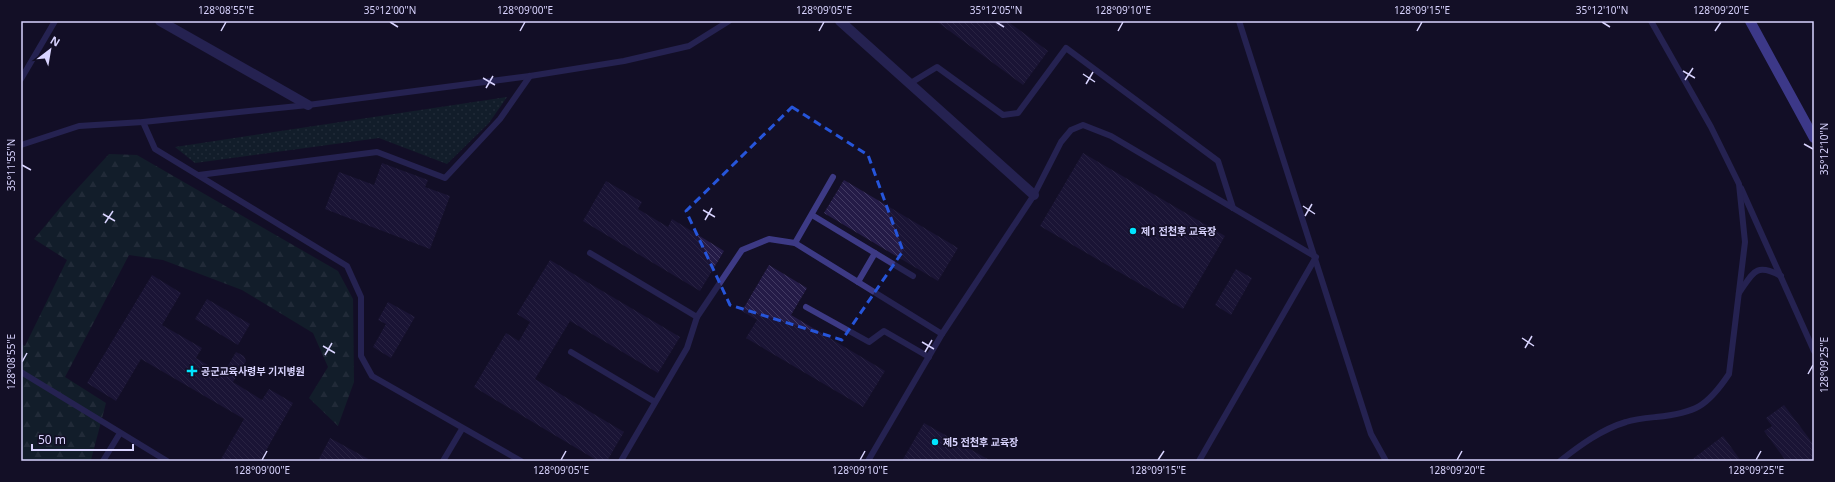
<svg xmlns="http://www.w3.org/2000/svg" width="1835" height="482" font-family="'Noto Sans','Noto Sans KR',sans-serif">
<defs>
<pattern id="grass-dots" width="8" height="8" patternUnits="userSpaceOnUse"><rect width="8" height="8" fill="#12302f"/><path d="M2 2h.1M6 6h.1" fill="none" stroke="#344d4e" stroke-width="1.8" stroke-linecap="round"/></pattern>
<pattern id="forest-firs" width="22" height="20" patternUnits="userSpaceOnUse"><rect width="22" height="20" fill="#12302f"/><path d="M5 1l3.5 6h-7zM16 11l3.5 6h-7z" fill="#344d4e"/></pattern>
<pattern id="building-back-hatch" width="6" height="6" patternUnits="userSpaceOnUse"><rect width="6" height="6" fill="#241b47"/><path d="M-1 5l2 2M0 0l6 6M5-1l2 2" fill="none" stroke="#433b63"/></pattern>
</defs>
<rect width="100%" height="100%" fill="#130f26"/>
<path fill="url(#grass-dots)" d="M507 97 489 123 447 164 379 138 195 163 175 147Z"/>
<path fill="url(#forest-firs)" d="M109 154 137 155 338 271 353 299 354 382 338 426 309 398 328 367 313 333 242 290 163 260 129 255 65 377 106 403 91 460 24 461 21 459V344L25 346 67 260 34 239 65 202Z"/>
<g fill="url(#building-back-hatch)">
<path d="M936 21H1007L1048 51 1023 85Z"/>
<path d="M1083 153 1225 236 1183 309 1040 226Z"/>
<path d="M382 163 428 180 425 187 450 196 430 249 325 209 339 172 374 185Z"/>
<path d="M844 180 958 248 938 281 824 213Z"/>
<path d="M606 181 642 202 638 209 668 227 672 219 724 251 700 291 583 221Z"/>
<path d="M550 260 680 337 658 373 570 321 535 379 624 432 607 461H598L474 387 506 333 519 341 530 322 517 314Z"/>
<path d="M769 265 807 288 791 315 885 371 863 407 746 338 757 320 742 311Z"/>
<path d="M1236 269 1252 278 1231 315 1215 305Z"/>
<path d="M152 275 181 293 162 325 202 348 196 358 223 374 236 352 244 356 246 361 233 382 262 400 269 389 293 403 260 461H220L244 419 141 359 116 401 87 383Z"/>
<path d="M207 299 250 324 238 345 195 319Z"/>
<path d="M388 302 415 317 391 358 373 347 386 324 378 320Z"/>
<path d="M1784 405 1814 445V461H1786L1764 431 1772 426 1766 418Z"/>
<path d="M924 423 991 461H902Z"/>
<path d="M1723 436 1741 461H1690Z"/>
<path d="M330 438 372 461H318Z"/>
</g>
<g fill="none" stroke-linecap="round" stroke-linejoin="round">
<g stroke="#3d3a85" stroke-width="6">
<path d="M1239 21 1371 434 1386 461"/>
<path d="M21 79 55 21"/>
<path d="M909 84 937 67 1003 115 1018 113 1066 48 1218 161 1233 208"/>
<path d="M143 122 155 149 347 266 361 297V356L372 376 521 461"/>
<path d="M21 145 79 126 143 122 308 105 530 76 624 61 689 46 729 21"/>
<path d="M199 175 377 152 445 178 500 119 530 76"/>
<path d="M1741 188 1814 351"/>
<path d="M812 215 913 276"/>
<path d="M795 243 833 177"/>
<path d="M590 253 697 317 742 250 769 239 795 243 942 334"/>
<path d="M858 282 875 253"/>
<path d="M1739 293C1753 273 1755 262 1781 276"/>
<path d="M806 307 869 342 884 331 929 357"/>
<path d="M571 352 655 402"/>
<path d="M21 372 167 461"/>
<path d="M103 461 120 433"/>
<path d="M443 461 462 429"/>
<path d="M621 461 687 348 697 317"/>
<path d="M868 461 942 334 1034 195 1061 142 1071 130 1083 125 1111 136 1316 257 1199 461"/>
<path d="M1560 461C1579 446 1602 429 1626 422 1635 419 1646 418 1656 417 1695 413 1707 407 1729 374L1745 242 1739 184 1711 127 1651 21"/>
</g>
<g stroke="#3d3a85" stroke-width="10">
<path d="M160 21 308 105"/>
<path d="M840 21 1034 195"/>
</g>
<path stroke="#6f6bff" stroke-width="10" d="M1750 21 1814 138"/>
</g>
<path d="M0 0H1835V482H0ZM792 107 868 155 903 251 842 340 730 305 686 211Z" fill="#130f26" fill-opacity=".55" fill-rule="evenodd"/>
<path fill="none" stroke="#2655da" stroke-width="3" stroke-dasharray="8 5" stroke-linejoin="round" d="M792 107 868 155 903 251 842 340 730 305 686 211Z"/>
<path fill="none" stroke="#d9d4ff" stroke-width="1.5" d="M390 22 398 27M996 22 1004 27M1602 22 1610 27M221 31 226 22M520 31 525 22M819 31 824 22M1118 31 1123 22M1417 31 1422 22M1715 31 1721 22M1683 71 1695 78M1083 74 1095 82M483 78 495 85M1685 80 1693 68M1086 84 1093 72M486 88 493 76M1804 144 1813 149M22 165 31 170M1303 206 1315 214M703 210 715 217M103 214 115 221M1305 216 1312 204M705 220 712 208M105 223 113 211M1522 338 1534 346M922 342 934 349M323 346 335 353M1525 348 1532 336M925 352 932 340M325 355 332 343M22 362 27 353M1808 374 1813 365M262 460 267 451M561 460 566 451M860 460 865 451M1158 460 1164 451M1457 460 1462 451M1756 460 1761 451"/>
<g fill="#00e5ff" stroke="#130f26" stroke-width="1.5">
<circle cx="1133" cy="231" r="4"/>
<path d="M190 365h4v4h4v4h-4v4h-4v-4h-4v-4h4z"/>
<circle cx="935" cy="442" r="4"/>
</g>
<g text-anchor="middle" stroke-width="3.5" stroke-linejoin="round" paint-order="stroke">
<g font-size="10" font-weight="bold" fill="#d9d4ff" stroke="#130f26" text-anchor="start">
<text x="1141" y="235">제1 전천후 교육장</text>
<text x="201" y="375">공군교육사령부 기지병원</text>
<text x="943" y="446">제5 전천후 교육장</text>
</g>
</g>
<rect width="1835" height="482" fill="none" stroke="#130f26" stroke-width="44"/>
<g transform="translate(50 50) rotate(31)" stroke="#130f26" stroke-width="3" paint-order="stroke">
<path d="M0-3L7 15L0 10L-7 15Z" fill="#d9d4ff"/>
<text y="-6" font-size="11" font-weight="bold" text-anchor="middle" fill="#d9d4ff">N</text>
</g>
<path d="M32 444v6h101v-6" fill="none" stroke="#d9d4ff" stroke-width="2"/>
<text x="38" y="444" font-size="12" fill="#d9d4ff" stroke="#130f26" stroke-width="3" paint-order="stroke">50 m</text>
<rect x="22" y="22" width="1791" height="438" fill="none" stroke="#d9d4ff" stroke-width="1.5"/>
<g font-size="10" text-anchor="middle" fill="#d9d4ff">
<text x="226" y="14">128°08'55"E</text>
<text x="390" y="14">35°12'00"N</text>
<text x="525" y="14">128°09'00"E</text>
<text x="824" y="14">128°09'05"E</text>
<text x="996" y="14">35°12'05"N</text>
<text x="1123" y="14">128°09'10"E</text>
<text x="1422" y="14">128°09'15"E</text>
<text x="1602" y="14">35°12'10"N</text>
<text x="1721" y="14">128°09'20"E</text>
<text transform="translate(1824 149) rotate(-90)" y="4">35°12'10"N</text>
<text transform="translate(11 165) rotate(-90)" y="4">35°11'55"N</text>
<text transform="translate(11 362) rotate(-90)" y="4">128°08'55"E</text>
<text transform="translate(1824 365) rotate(-90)" y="4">128°09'25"E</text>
<text x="262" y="474">128°09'00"E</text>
<text x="561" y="474">128°09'05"E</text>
<text x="860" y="474">128°09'10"E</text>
<text x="1158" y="474">128°09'15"E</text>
<text x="1457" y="474">128°09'20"E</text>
<text x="1756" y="474">128°09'25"E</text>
</g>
</svg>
